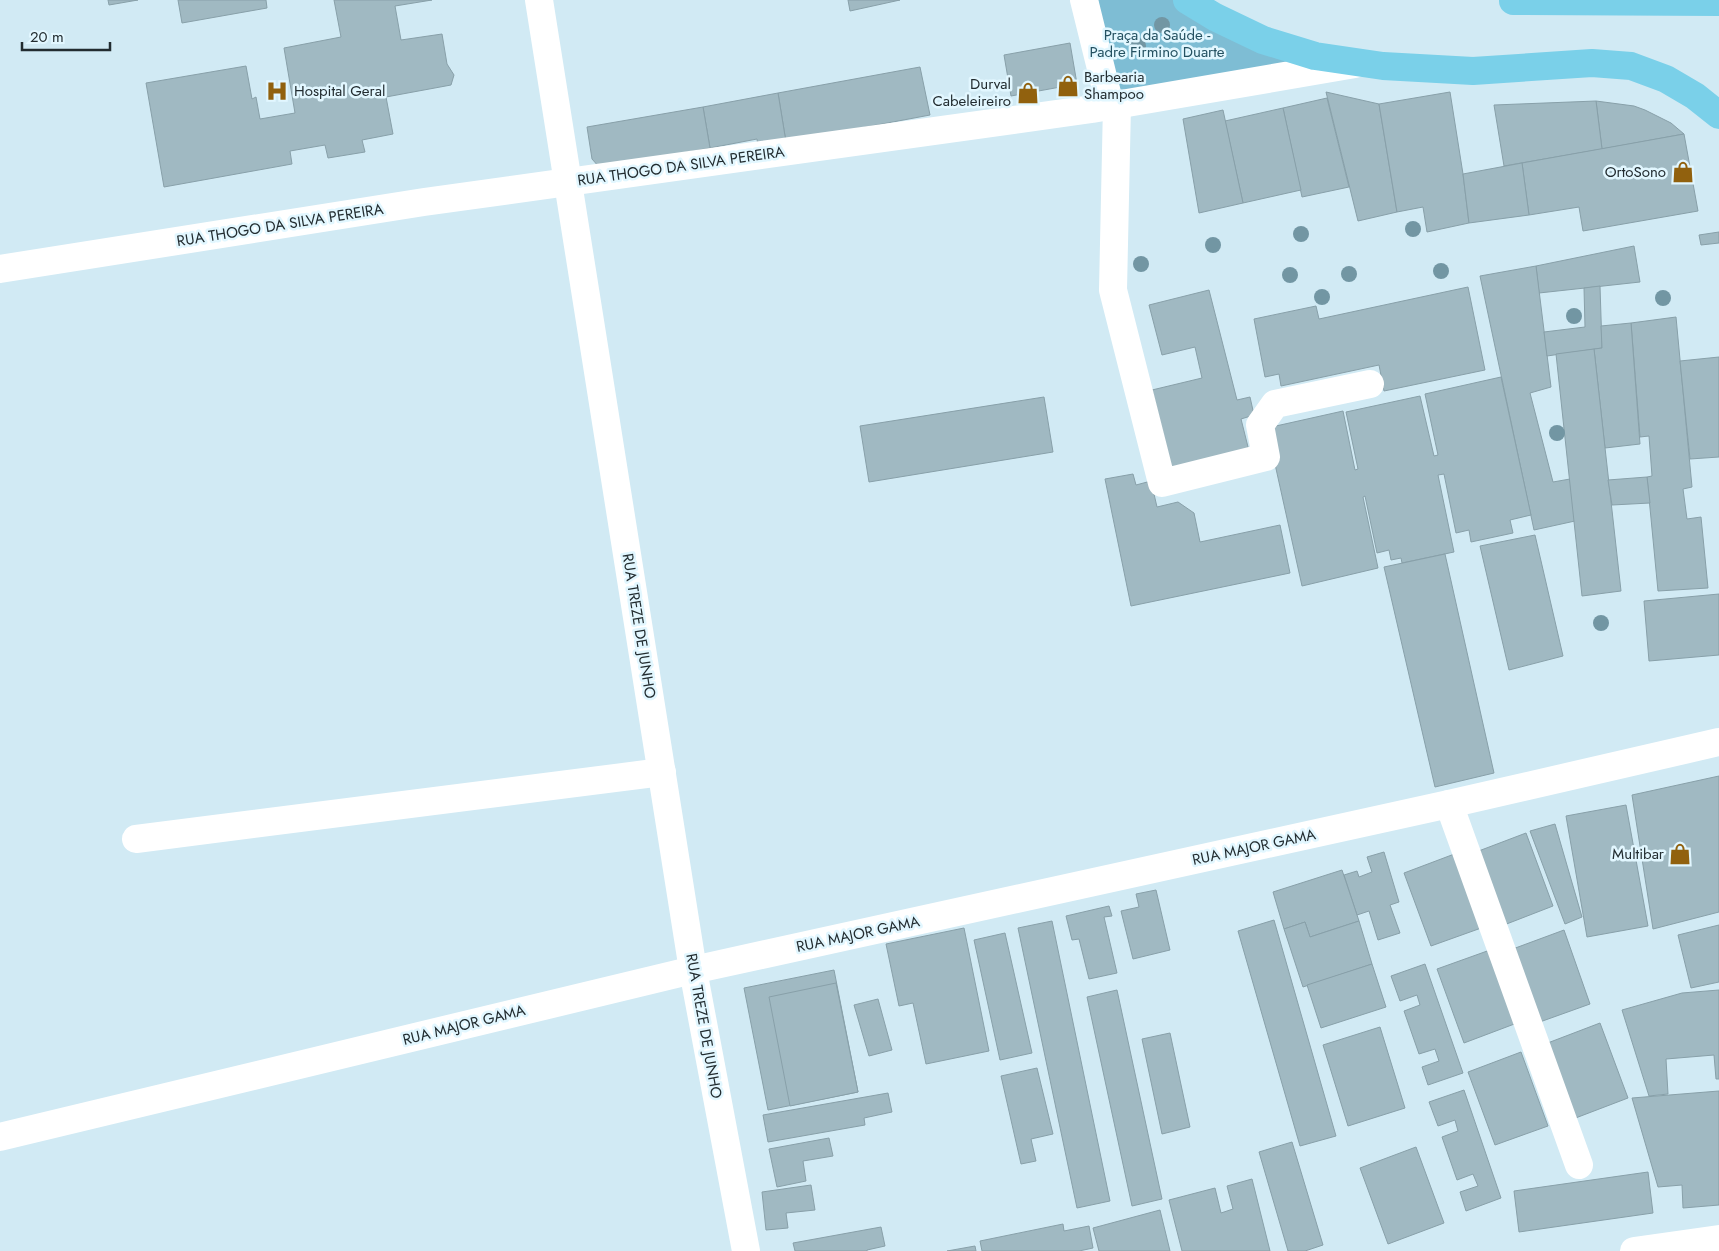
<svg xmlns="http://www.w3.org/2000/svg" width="1719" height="1251" font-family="Jost,sans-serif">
<rect width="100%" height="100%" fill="#d1eaf4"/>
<path fill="#7ebdd4" d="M1098 0H1174L1297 64 1118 94Z"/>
<g fill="#a0b9c2" stroke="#88a0a9">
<path d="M108 0H138L109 5Z"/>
<path d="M178 0H266L267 8 182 23Z"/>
<path d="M334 0H432L395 6 401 40 442 34 447 64 454 75 451 85 386 97 393 134 362 140 365 152 328 158 325 145 290 151 292 164 164 187 146 83 246 66 252 99 256 97 260 119 295 113 284 48 341 37Z"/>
<path d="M848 0H900L850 11Z"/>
<path d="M1070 43 1077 84 1011 96 1004 55Z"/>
<path d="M920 67 930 115 786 142 778 93Z"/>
<path d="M1326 92 1379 104 1397 212 1358 221Z"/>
<path d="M1450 92 1463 174 1469 223 1427 232 1423 207 1397 212 1379 104Z"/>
<path d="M778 93 786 142 758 147 757 139 710 148 703 107Z"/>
<path d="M1327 98 1349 187 1302 197 1283 108Z"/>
<path d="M1596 101 1634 106 1645 110 1671 123 1684 134 1602 149Z"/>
<path d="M1596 101 1602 149 1504 166 1494 105Z"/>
<path d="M703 107 710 148 600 168 592 159 587 127Z"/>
<path d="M1283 108 1301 190 1243 203 1225 121Z"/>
<path d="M1223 110 1243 203 1199 213 1183 119Z"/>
<path d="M1684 134 1698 211 1583 231 1579 207 1529 215 1522 163Z"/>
<path d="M1522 163 1529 215 1469 223 1463 174Z"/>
<path d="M1719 232V243L1701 245 1699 235Z"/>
<path d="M1634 246 1640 282 1539 293 1536 266Z"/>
<path d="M1536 266 1551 387 1530 393 1553 482 1570 479 1575 521 1534 530 1480 276Z"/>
<path d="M1600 286 1602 348 1547 356 1544 332 1585 327 1584 288Z"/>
<path d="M1468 287 1485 370 1384 391 1379 365 1281 386 1279 374 1265 377 1254 319 1316 306 1319 319Z"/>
<path d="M1209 290 1237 400 1250 397 1254 415 1241 419 1250 455 1173 474 1152 390 1202 378 1195 347 1162 355 1149 305Z"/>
<path d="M1676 317 1692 487 1683 489 1687 519 1701 517 1708 588 1658 591 1647 477 1652 476 1649 436 1640 437 1631 323Z"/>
<path d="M1631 323 1640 444 1605 448 1594 349 1602 348 1601 326Z"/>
<path d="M1594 349 1621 591 1582 596 1556 354Z"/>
<path d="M1719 357V457L1690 459 1680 361Z"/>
<path d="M1501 377 1531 515 1510 520 1513 533 1471 542 1469 530 1456 533 1444 474 1438 475 1454 552 1402 563 1401 558 1391 560 1389 550 1377 553 1365 496 1363 497 1378 568 1302 586 1267 428 1343 411 1355 470 1358 469 1346 412 1420 396 1434 456 1438 455 1425 394Z"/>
<path d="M1044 397 1053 452 869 482 860 426Z"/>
<path d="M1133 474 1136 485 1151 481 1157 507 1178 502 1194 513 1200 542 1280 525 1290 573 1131 606 1105 479Z"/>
<path d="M1647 477 1650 503 1612 505 1608 480Z"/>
<path d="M1535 535 1563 656 1509 670 1480 546Z"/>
<path d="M1445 554 1494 773 1435 787 1384 567Z"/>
<path d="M1719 594V655L1649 661 1644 601Z"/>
<path d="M1719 776V912L1653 929 1632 795Z"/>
<path d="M1626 805 1648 926 1587 937 1566 816Z"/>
<path d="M1555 824 1582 917 1565 924 1530 831Z"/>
<path d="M1526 833 1553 906 1504 925 1476 852Z"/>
<path d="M1384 852 1399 902 1390 905 1400 933 1378 940 1369 911 1357 915 1344 875 1357 871 1359 877 1372 872 1367 857Z"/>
<path d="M1457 853 1484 927 1431 946 1404 873Z"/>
<path d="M1342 870 1359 921 1310 937 1305 922 1284 929 1273 892Z"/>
<path d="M1156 890 1170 950 1133 959 1121 911 1139 907 1136 894Z"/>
<path d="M1109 906 1112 916 1104 917 1117 973 1089 979 1079 939 1072 940 1066 916Z"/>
<path d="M1274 920 1336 1136 1300 1146 1238 931Z"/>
<path d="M1052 921 1110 1201 1077 1208 1018 928Z"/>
<path d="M1359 921 1372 964 1303 987 1284 929 1305 922 1310 937Z"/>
<path d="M1719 925V982L1691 988 1678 935Z"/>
<path d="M964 928 989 1051 926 1064 913 1003 899 1006 886 944Z"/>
<path d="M1564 930 1590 1004 1537 1023 1510 950Z"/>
<path d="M1005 933 1032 1053 1000 1060 974 940Z"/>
<path d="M1490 950 1517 1023 1464 1043 1437 969Z"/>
<path d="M1372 964 1386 1007 1321 1028 1307 985Z"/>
<path d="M1425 964 1463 1073 1428 1085 1422 1067 1439 1061 1435 1049 1419 1054 1404 1011 1420 1005 1417 995 1400 1001 1391 976Z"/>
<path d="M834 970 858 1092 768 1110 744 988Z"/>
<path d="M836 983 858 1092 790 1106 769 997Z"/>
<path d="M1117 990 1162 1199 1132 1206 1087 997Z"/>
<path d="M1719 990V1079H1716L1714 1055 1666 1059 1668 1094 1649 1096 1622 1010 1682 993Z"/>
<path d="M878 999 892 1050 869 1056 854 1005Z"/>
<path d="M1600 1023 1628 1098 1573 1119 1545 1044Z"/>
<path d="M1380 1027 1405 1108 1348 1126 1323 1045Z"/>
<path d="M1170 1033 1190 1127 1162 1134 1142 1039Z"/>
<path d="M1521 1052 1548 1126 1495 1145 1468 1072Z"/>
<path d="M1037 1068 1053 1134 1031 1139 1036 1161 1021 1164 1001 1076Z"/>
<path d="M1464 1090 1501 1198 1466 1211 1460 1192 1478 1186 1473 1174 1457 1180 1442 1137 1458 1131 1455 1120 1438 1126 1429 1102Z"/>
<path d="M1719 1091V1205L1683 1208 1682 1185 1658 1187 1632 1098Z"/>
<path d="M888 1093 892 1112 864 1118 865 1125 768 1142 763 1115Z"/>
<path d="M829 1138 833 1156 803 1161 806 1181 777 1187 769 1149Z"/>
<path d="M1292 1142 1323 1245 1305 1251H1288L1259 1152Z"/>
<path d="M1416 1147 1444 1223 1388 1244 1360 1168Z"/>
<path d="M1648 1172 1653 1213 1519 1232 1514 1191Z"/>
<path d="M1252 1179 1270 1251H1182L1169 1200 1215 1188 1221 1213 1233 1209 1227 1186Z"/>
<path d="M811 1185 815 1210 786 1213 788 1228 766 1230 762 1192Z"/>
<path d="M1160 1210 1170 1251H1099L1093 1228Z"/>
<path d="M1063 1224 1064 1231 1089 1226 1093 1248 1079 1251H982L980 1241Z"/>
<path d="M881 1227 885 1246 867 1250V1251H795L793 1243Z"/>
<path d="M975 1246 976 1251H947Z"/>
</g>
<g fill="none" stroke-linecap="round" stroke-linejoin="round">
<g stroke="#fff" stroke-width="28">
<path d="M539 0 693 970 746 1251"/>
<path d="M1084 0 1110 105"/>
<path d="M1117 105 1113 290 1162 483 1266 457 1260 425 1275 404 1370 384"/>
<path d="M0 269 424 202 1092 109 1355 64"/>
<path d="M1449 804 1579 1165"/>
<path d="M136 839 662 772"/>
<path d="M0 1137 693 970 1449 804 1719 742"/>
<path d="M1634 1251 1719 1239"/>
</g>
<g stroke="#7ad0e9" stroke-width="28">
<path d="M1187 0 1215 17 1263 40 1315 56 1383 66 1473 71 1592 63 1631 66 1666 79 1695 96 1719 115"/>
<path d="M1513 1 1719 2"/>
</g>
</g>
<g fill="#7296a3">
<circle cx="1162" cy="25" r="8"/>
<circle cx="1138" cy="46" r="8"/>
<circle cx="1413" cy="229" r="8"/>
<circle cx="1301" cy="234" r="8"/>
<circle cx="1213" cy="245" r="8"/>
<circle cx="1141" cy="264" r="8"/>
<circle cx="1441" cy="271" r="8"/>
<circle cx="1349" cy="274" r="8"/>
<circle cx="1290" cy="275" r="8"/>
<circle cx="1322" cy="297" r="8"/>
<circle cx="1663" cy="298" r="8"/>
<circle cx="1574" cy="316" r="8"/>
<circle cx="1557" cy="433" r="8"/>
<circle cx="1601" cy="623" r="8"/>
</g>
<defs>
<g id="shop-bare" transform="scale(1.725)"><path d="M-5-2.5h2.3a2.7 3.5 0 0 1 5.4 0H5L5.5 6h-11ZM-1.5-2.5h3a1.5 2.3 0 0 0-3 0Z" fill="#91610e" stroke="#e2f7ff" stroke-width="2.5" paint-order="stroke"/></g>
<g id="hospital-bare" transform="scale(1.725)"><path d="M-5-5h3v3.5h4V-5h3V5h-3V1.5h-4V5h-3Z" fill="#91610e" stroke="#e2f7ff" stroke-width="2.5" paint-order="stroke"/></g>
</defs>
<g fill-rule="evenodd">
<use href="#shop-bare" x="1068" y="86"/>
<use href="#hospital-bare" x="277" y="91"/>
<use href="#shop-bare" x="1028" y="93"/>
<use href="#shop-bare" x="1683" y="172"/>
<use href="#shop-bare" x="1680" y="854"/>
</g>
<g text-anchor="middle" stroke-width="5" stroke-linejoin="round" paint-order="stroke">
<g font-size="15" fill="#245161" stroke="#e2f7ff">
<text x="1157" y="40">Praça da Saúde -<tspan x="1157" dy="17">Padre Firmino Duarte</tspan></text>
</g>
<g font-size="15" fill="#222c30" stroke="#e2f7ff" text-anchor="end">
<text x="1084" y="82" text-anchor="start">Barbearia<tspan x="1084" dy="17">Shampoo</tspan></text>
<text x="1011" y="89">Durval<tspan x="1011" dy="17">Cabeleireiro</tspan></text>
<text x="294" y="96" text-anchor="start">Hospital Geral</text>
<text x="1666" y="177">OrtoSono</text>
<text x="1664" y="859">Multibar</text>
</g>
<g font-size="15" fill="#222c30" stroke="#e2f7ff">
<text transform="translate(681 166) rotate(-8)" y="5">RUA THOGO DA SILVA PEREIRA</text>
<text transform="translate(280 225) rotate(-9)" y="5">RUA THOGO DA SILVA PEREIRA</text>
<text transform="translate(639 626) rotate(81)" y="5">RUA TREZE DE JUNHO</text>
<text transform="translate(1254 847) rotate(-12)" y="5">RUA MAJOR GAMA</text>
<text transform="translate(858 934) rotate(-12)" y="5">RUA MAJOR GAMA</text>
<text transform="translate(464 1025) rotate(-14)" y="5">RUA MAJOR GAMA</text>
<text transform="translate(704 1026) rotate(80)" y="5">RUA TREZE DE JUNHO</text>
</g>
</g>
<path d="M22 42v8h88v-8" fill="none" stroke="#222c30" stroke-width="2.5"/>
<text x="30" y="42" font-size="15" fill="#222c30" stroke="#e2f7ff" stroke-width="4" paint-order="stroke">20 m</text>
</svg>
